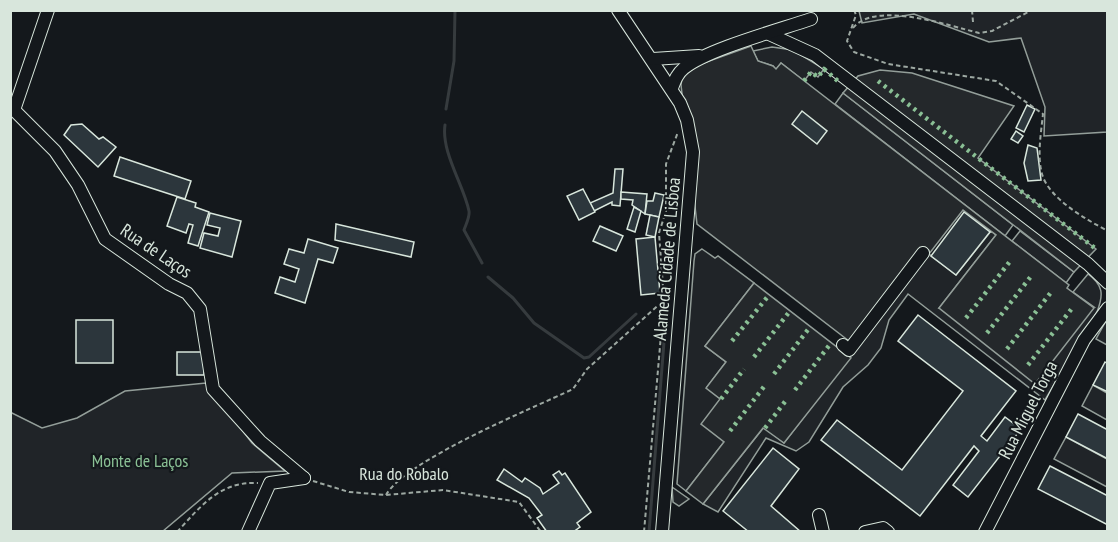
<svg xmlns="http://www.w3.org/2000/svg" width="1118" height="542" font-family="'PT Sans Narrow',sans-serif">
<rect width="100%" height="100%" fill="#14181c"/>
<g fill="#202428" stroke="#939e99" stroke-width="1.5">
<path d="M859 11H1107V132L1044 136 1045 107 1021 38 989 42 914 14 862 23Z"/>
<path d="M772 47 793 50 824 69 818 77 811 72 804 81 781 63 776 70 773 66 758 61 753 51Z"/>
<path d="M843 93 1013 225 1005 236 835 104Z"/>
<path d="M991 231 996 235 939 308 1094 307 1073 292 1088 274C1103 285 1104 294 1097 312L1045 400 908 294 889 320 881 348 868 365 843 387 809 442 796 451 766 438 718 512 703 504 764 427 784 443 929 254 956 275Z"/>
<path d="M1020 231 1074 272 1066 283 1012 241Z"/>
<path d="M702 249 715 258 718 256 754 283 705 346 726 362 707 387 721 399 724 442 686 491 677 484 694 261 695 254Z"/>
<path d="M1107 319V345L1096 339Z"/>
<path d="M206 383 252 443 285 471 232 473 163 531H11L10 412 42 428 77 418 125 391Z"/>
<path d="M1093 385 1107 393V420L1082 406Z"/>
<path d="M1066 437 1107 459V487L1054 459Z"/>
<path d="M672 487 689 499 679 506 673 502Z"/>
</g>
<g fill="#24282b" stroke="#939e99" stroke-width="1.5">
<path d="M751 46 758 61 773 66 776 69 781 63 1069 285 1067 288 1094 308 1035 384 939 308 996 235 963 210 929 254 921 248 849 341 697 224 681 85 682 78 698 65Z"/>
<path d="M880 70 912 73 1014 106 978 158 1096 249 1074 272 843 93 858 76Z"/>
<path d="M754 283 851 358 784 443 763 428 703 504 686 491 724 442 701 424 720 399 706 388 726 362 705 346Z"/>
</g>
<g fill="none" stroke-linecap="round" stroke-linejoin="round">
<g stroke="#363b3e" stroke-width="3">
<path d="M446 109 454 61 455 10"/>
<path d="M445 125C441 152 464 186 469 211 470 217 466 224 464 230L482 263"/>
<path d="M488 277 513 298 534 323 584 358 589 357 636 314"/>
<path d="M649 532 667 304"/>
</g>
</g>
<g fill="#2c363c" stroke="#d8e6dc" stroke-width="1.5">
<path d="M1027 105 1035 109 1024 132 1016 128Z"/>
<path d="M802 111 827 131 817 144 792 124Z"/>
<path d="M82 124 99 139 103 137 116 147 98 167 64 135 71 125Z"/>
<path d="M1016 131 1023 136 1018 143 1011 139Z"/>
<path d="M1028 145 1037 148 1041 180 1028 181 1024 163Z"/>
<path d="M120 157 191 181 185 199 114 176Z"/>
<path d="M615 169H623L620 206 612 205V202L594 211 590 203 613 193Z"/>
<path d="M583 189 595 212 579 220 567 196Z"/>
<path d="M621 192 647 194 645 214 632 205 633 200 621 199Z"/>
<path d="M655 193 664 195 659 217 645 214 647 201H653Z"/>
<path d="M177 197 196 203 195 207 209 212 198 246 188 243 193 225 189 224 186 233 167 226Z"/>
<path d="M634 207 641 211 635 232 627 229Z"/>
<path d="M964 212 990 232 956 275 931 256Z"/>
<path d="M210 213 241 221 232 257 200 248 204 233 218 236 220 228 207 225Z"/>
<path d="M650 215 659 217 655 237 646 235Z"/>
<path d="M336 224 414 242 411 257 335 240Z"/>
<path d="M600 226 623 236 616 251 593 241Z"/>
<path d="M655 237 660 293 641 295 636 239Z"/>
<path d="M308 239 338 248 333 263 318 259 305 303 275 293 280 277 295 282 299 269 284 264 289 249 304 253Z"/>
<path d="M918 315 1016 391 981 436 987 441 1005 417 1021 429 968 497 953 485 979 451 974 446 920 516 821 440 837 420 902 470 963 391 898 341Z"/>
<rect x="76" y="320" width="37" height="43"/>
<rect x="177" y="352" width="27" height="23"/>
<path d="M1105 362 1108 364V392L1093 385Z"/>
<path d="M1078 414 1108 430V459L1066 437Z"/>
<path d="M773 448 799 469 771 506 801 532H749L723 511Z"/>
<path d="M1050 466 1108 496V525L1038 489Z"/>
<path d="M504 469 522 482 525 478 540 488 543 494 559 483 553 475 559 471 562 475 565 473 591 512 577 523 580 527 573 532H547L537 518 542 515 529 498 497 480Z"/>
</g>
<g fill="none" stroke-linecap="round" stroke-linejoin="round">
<g stroke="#d8e6dc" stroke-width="14">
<g id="minor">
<path d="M48 10 14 110 55 151 78 185 105 239 169 284 187 293 200 309 213 389 260 441 304 478"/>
<path d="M618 10 680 103 687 120 693 152 662 532"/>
<path d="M769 34 815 55 1088 264 1108 283"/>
<path d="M653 59 699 56"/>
<path d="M672 88C675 80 677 74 684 68 708 49 779 30 811 19"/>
<path d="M843 345 849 350 923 253"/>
<path d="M819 515 823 532"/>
<path d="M248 532 270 483 304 478"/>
<path d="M865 532 883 528 888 532"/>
<path d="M985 532 1084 340 1108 308"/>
</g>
</g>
<g stroke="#9da8a2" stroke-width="2" stroke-dasharray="4.5 3" stroke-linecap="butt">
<path d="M854 10 856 15 847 41 854 52 888 64 996 81 1043 114C1041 133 1037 156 1042 174 1049 199 1087 220 1108 231"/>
<path d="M972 10 973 22"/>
<path d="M853 28C875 0 950 26 979 33L992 31 1032 10"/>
<path d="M313 481 349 492 386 495 443 490 519 502 541 532"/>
<path d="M386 495C406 460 531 409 573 389L587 369 664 300"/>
<path d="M177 532C201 506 220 481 258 483"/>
<path d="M644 532 664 300 659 233 666 211V164L678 132"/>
</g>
<use href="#minor" stroke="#14181c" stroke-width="12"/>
<g stroke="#8ac095" stroke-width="4.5" stroke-dasharray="3 4.5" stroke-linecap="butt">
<path d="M804 81 811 72 818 77 824 69 839 82"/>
<path d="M878 81 1096 249"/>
<path d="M966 318 1011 260"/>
<path d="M987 333 1032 275"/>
<path d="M732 341 769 295"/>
<path d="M1007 349 1052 291"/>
<path d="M754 357 790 311"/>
<path d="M1028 365 1073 307"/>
<path d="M774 374 810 327"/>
<path d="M795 390 831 343"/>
<path d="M721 399 744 369"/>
<path d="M765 428 787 399"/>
<path d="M730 431 766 384"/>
</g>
</g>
<g text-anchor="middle" stroke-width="4.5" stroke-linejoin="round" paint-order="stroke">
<g font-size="18" fill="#d8e6dc" stroke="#14181c">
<text transform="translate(156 251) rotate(34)" y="6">Rua de Laços</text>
<text transform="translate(667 259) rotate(-85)" y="6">Alameda Cidade de Lisboa</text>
<text transform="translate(1028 410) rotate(-63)" y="6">Rua Miguel Torga</text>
<text x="404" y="480">Rua do Robalo</text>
</g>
<g font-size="18" fill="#8ac095" stroke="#14181c">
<text x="140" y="467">Monte de Laços</text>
</g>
</g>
<rect width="1118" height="542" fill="none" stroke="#d8e6dc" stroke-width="24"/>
</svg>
